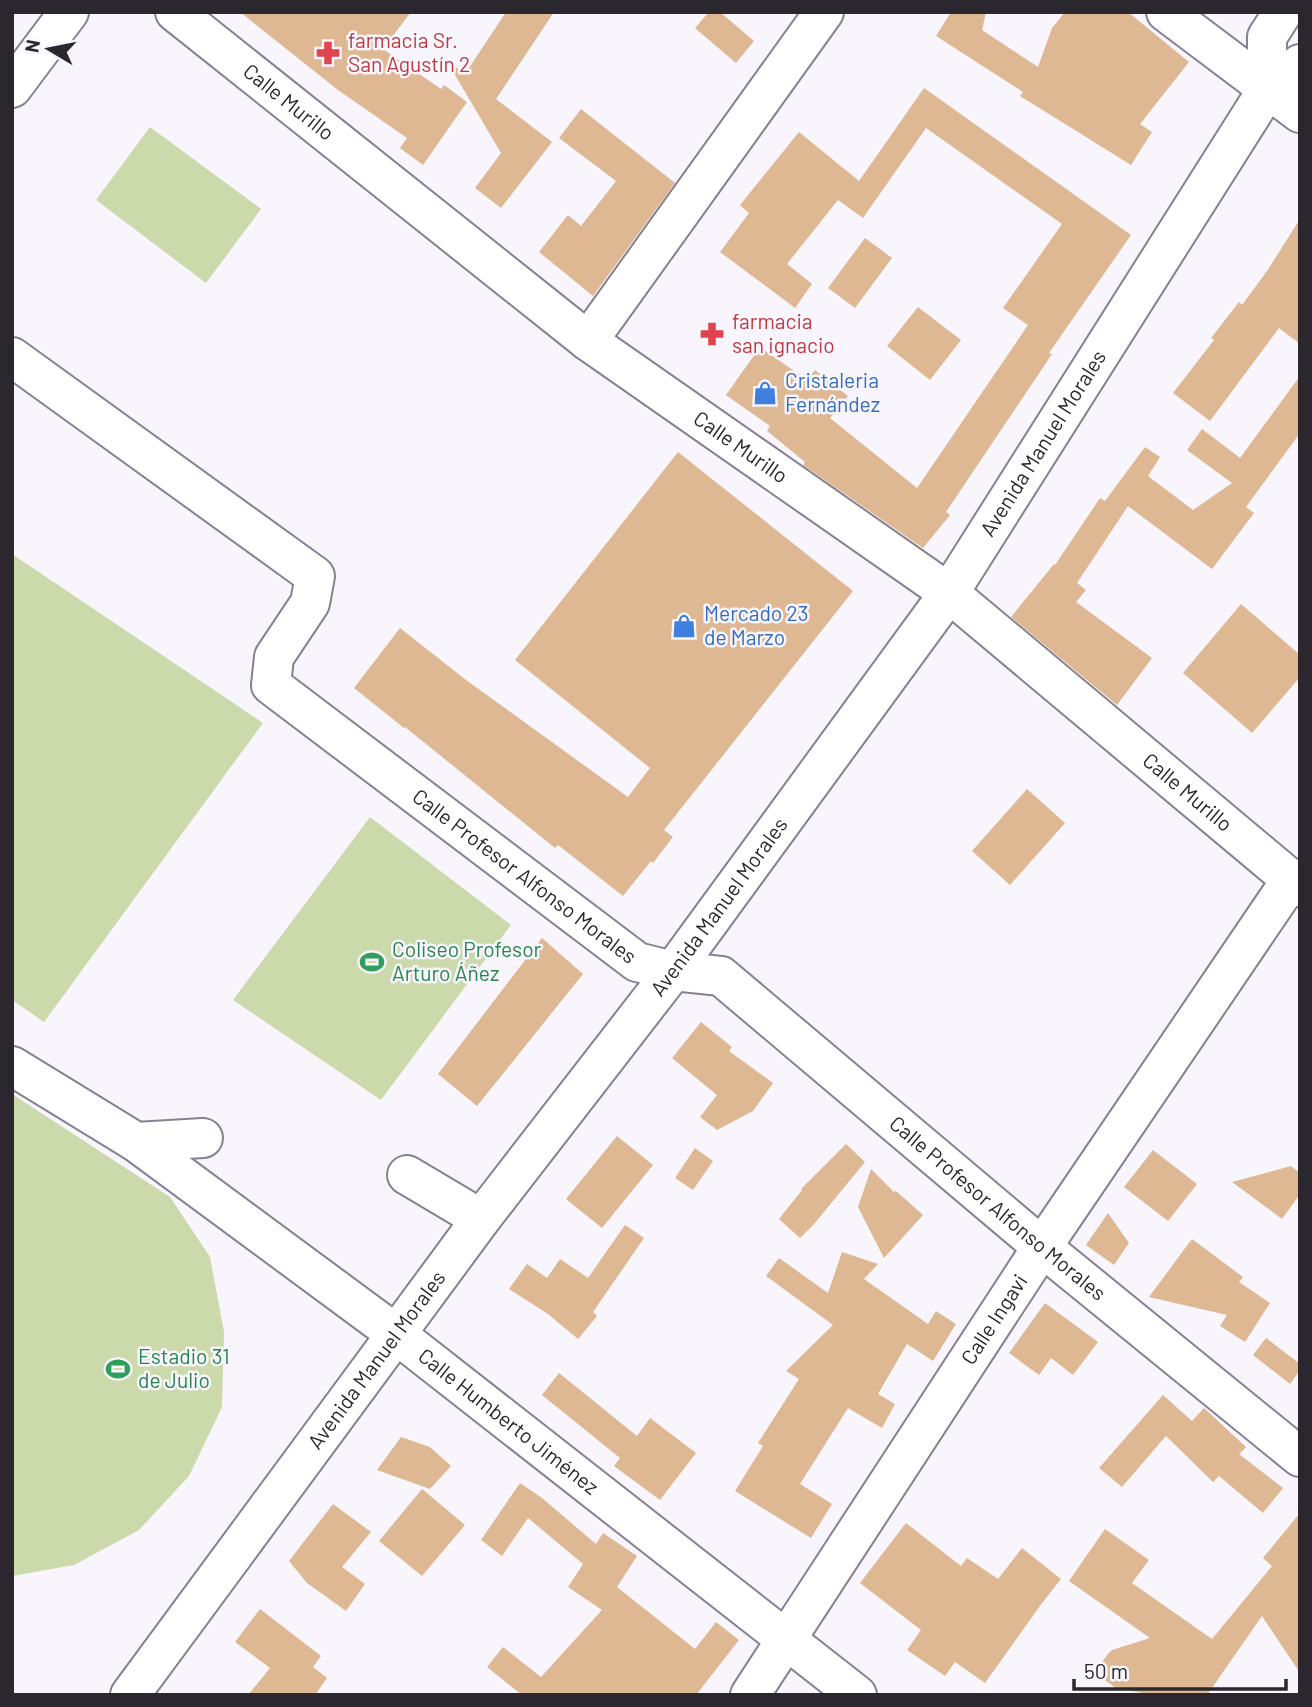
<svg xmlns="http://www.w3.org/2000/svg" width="1312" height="1707" font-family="Barlow,sans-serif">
<rect width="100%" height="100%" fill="#f8f5fd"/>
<g fill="#ccd9ab">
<path d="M150 127 261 209 206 283 96 200Z"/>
<path d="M12 554 263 723 44 1022 12 1000Z"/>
<path d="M370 817 511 925 381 1100 233 1000Z"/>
<path d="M12 1094 170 1197 210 1257 224 1332 222 1407 189 1476 139 1530 74 1565 12 1576Z"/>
</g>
<g fill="#deb893">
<path d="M240 12H411L383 49 441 89 444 85 467 102 423 165 400 148 407 138 338 90Z"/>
<path d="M506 12H554L496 99 552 142 501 208 475 188 501 153 448 63 449 62 465 74Z"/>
<path d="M709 12H720L754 41 736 63 695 28Z"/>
<path d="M951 12H986L982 30 1038 67 1052 28 1065 12H1128L1189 62 1140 124 1152 132 1131 165 1020 96 1023 92 936 36Z"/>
<path d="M924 88 1131 235 1049 353 1052 354 946 512 950 515 923 548 803 465 805 462 767 431 770 426 726 395 760 347 807 380 815 370 848 396 830 418 917 488 1028 325 1003 308 1062 224 926 128 863 218 838 200 787 264 812 284 795 308 720 252 749 213 740 205 799 132 859 181Z"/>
<path d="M581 109 675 183 593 296 539 252 568 215 581 226 616 181 559 138Z"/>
<path d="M1300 219V344L1279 328 1210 421 1173 393 1214 340 1211 338 1239 302 1242 305 1267 271Z"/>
<path d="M865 238 892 258 855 308 828 288Z"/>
<path d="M918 307 961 340 930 380 887 346Z"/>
<path d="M1300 376V433L1246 507 1254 513 1212 569 1128 506 1077 583 1086 590 1076 602 1152 658 1117 705 1011 617 1054 564 1055 565 1100 498 1105 501 1145 447 1160 457 1148 476 1193 510 1232 483 1187 450 1202 429 1240 458Z"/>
<path d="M678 452 853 591 664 830 673 837 653 863 651 861 623 896 558 845 555 848 405 727 404 728 354 688 400 628 466 680 628 797 650 768 515 660Z"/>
<path d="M1241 604 1300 655V677L1252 733 1183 673Z"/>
<path d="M1027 789 1065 823 1010 885 972 851Z"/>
<path d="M542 938 583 974 477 1106 438 1074Z"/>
<path d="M701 1022 732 1047 729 1051 773 1083 753 1111 717 1130 700 1117 717 1095 672 1058Z"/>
<path d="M617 1136 653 1165 602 1228 566 1199Z"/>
<path d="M846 1144 865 1162 814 1224 800 1238 779 1219 802 1190 801 1189Z"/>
<path d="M695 1148 713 1161 693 1190 675 1178Z"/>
<path d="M1153 1150 1197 1184 1168 1221 1124 1187Z"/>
<path d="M1291 1166 1300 1173V1194L1282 1219 1232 1182Z"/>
<path d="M871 1169 894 1192 896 1191 923 1215 884 1258 858 1207Z"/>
<path d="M1108 1213 1129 1243 1114 1265 1086 1245Z"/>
<path d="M625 1225 644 1238 593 1312 597 1316 578 1339 548 1314 509 1289 527 1264 547 1278 560 1259 588 1278Z"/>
<path d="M1192 1239 1243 1277 1239 1282 1270 1303 1245 1342 1220 1326 1227 1315 1149 1297Z"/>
<path d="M842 1252 878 1264 864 1279 928 1324 936 1311 956 1324 933 1361 907 1344 878 1394 895 1404 882 1428 848 1408 800 1484 832 1504 811 1538 735 1491 763 1446 758 1443 799 1379 786 1371 833 1325 766 1276 779 1258 828 1293Z"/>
<path d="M1045 1303 1098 1342 1073 1375 1051 1358 1039 1375 1009 1353Z"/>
<path d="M1266 1338 1300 1364V1370L1290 1384 1253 1355Z"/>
<path d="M559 1373 637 1436 650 1418 696 1453 660 1500 614 1466 620 1458 542 1395Z"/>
<path d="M1163 1395 1192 1421 1204 1408 1246 1447 1239 1454 1283 1488 1263 1513 1219 1476 1213 1482 1166 1436 1122 1487 1099 1468Z"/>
<path d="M401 1437 430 1447 451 1466 430 1489 377 1470Z"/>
<path d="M520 1483 542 1498 596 1544 603 1533 637 1556 617 1587 695 1649 716 1622 739 1640 696 1695H522L487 1667 503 1647 541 1677 602 1610 568 1587 583 1564 528 1518 502 1556 481 1540Z"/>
<path d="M422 1489 465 1525 422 1576 379 1541Z"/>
<path d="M333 1504 371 1532 342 1567 365 1584 346 1611 307 1583 289 1561Z"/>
<path d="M1300 1513V1673L1262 1616 1207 1695H1153L1116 1688 1105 1680 1102 1667 1103 1661 1107 1655 1112 1650 1150 1638 1069 1581 1105 1529 1149 1560 1132 1583 1212 1639 1272 1566 1263 1558Z"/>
<path d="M906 1523 961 1566 967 1558 998 1579 1022 1548 1061 1579 1042 1603 985 1683 955 1662 945 1676 907 1650 921 1630 860 1583Z"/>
<path d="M260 1609 321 1656 313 1667 327 1678 315 1695H248L270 1668 235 1642Z"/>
</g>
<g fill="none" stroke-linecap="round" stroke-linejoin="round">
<g stroke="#878090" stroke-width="42">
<g id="minor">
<path id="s1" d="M175 12 588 341 949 593 1300 887"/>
<path d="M1166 12 1300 113"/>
<path d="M12 88 69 12"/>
<path d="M1267 90V37L1283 12"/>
<path d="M588 341 824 12"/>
<path id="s2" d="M12 357 315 576 310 603 274 657 271 685 637 962 673 971 721 976 1042 1247 1300 1457"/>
<path id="s3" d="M12 1066 136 1142 396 1334 857 1695"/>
<path d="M136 1142 203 1138"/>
<path d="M407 1175 481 1219"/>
<path id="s4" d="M130 1695 481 1219 673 971 949 593 1267 90 1300 64"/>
<path id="s5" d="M750 1695 1042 1247 1291 880"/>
</g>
</g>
<use href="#minor" stroke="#fff" stroke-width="38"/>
</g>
<defs>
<g id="pharmacy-bare" transform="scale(1.89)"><path d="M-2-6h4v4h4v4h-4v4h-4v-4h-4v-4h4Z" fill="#e0444e" stroke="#f8f5fd" stroke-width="2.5" paint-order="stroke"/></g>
<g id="shop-bare" transform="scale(1.89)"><path d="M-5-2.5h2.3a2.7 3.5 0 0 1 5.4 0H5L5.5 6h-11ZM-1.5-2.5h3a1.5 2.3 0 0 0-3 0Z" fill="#3f7fe0" stroke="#f8f5fd" stroke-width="2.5" paint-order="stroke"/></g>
<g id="stadium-bare" transform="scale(1.89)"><path d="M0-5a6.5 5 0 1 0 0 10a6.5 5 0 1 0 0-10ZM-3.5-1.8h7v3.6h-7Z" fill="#2e9e5b" stroke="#f8f5fd" stroke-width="2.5" paint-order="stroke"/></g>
</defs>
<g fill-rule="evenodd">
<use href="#pharmacy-bare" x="328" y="53"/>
<use href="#pharmacy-bare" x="712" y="334"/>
<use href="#shop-bare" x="765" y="393"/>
<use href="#shop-bare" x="684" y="626"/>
<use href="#stadium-bare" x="372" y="962"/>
<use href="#stadium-bare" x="118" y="1369"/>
</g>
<g text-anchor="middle" stroke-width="5" stroke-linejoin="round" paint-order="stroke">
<g font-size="21" fill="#be3a42" stroke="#f8f5fd" text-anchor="start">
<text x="348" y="48">farmacia Sr.<tspan x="348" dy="24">San Agustín 2</tspan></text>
<text x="732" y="329">farmacia<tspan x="732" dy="24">san ignacio</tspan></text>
</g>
<g font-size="21" fill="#2a282e" stroke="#f8f5fd">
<text dy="7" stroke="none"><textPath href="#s1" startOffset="145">Calle Murillo</textPath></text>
<text dy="7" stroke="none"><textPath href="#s4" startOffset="1550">Avenida Manuel Morales</textPath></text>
<text dy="7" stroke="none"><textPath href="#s1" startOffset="714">Calle Murillo</textPath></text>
<text dy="7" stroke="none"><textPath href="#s1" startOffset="1279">Calle Murillo</textPath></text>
<text dy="7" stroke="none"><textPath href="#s2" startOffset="812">Calle Profesor Alfonso Morales</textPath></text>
<text dy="7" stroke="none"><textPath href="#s4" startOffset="984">Avenida Manuel Morales</textPath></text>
<text dy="7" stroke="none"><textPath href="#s2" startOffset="1400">Calle Profesor Alfonso Morales</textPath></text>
<text dy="7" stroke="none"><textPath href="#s5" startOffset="448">Calle Ingavi</textPath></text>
<text dy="7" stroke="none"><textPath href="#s4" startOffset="416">Avenida Manuel Morales</textPath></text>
<text dy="7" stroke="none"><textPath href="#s3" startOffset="611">Calle Humberto Jiménez</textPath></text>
</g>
<g font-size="21" fill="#366cbe" stroke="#f8f5fd" text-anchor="start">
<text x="785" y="388">Cristaleria<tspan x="785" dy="24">Fernández</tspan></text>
<text x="704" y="621">Mercado 23<tspan x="704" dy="24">de Marzo</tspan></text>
</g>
<g font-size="21" fill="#27864d" stroke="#f8f5fd" text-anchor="start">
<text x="392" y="957">Coliseo Profesor<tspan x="392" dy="24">Arturo Áñez</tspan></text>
<text x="138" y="1364">Estadio 31<tspan x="138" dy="24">de Julio</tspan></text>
</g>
</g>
<rect width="1312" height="1707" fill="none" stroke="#2a282e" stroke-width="28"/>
<g transform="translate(49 49) rotate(280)" stroke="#f8f5fd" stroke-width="5" paint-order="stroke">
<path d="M0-5L12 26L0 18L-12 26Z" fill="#2a282e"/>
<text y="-10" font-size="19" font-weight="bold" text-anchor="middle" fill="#2a282e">N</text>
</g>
<path d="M1074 1679v10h212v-10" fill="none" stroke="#2a282e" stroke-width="3.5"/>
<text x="1084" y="1679" font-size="21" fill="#2a282e" stroke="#f8f5fd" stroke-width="5" paint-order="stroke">50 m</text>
</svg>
